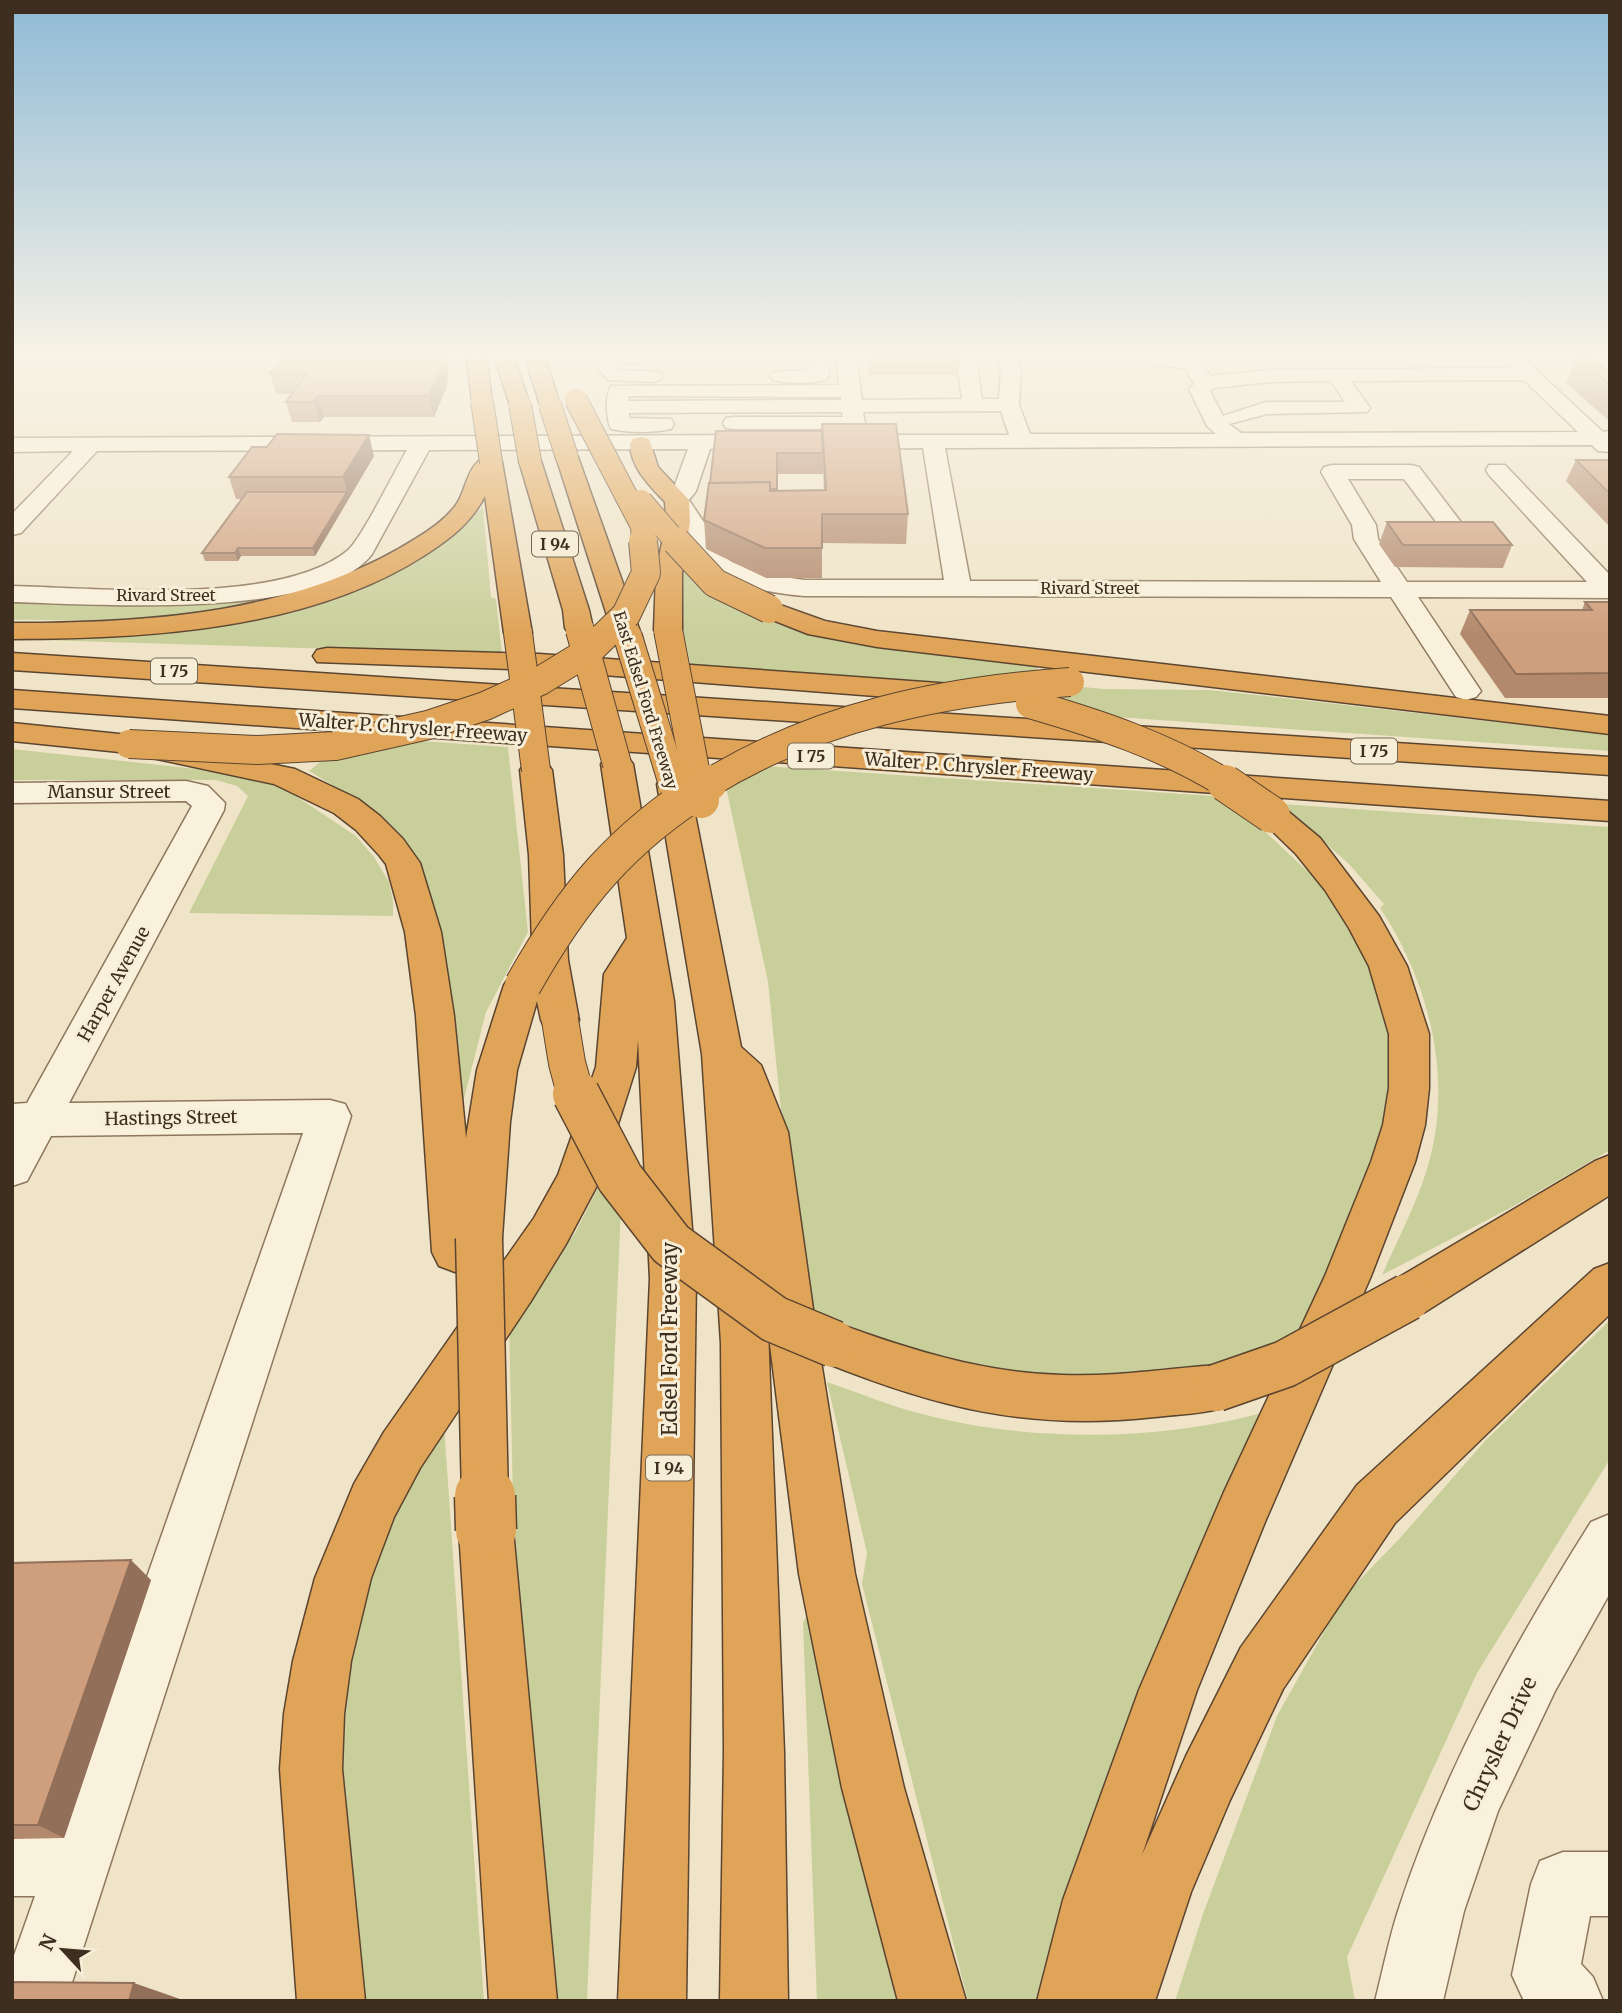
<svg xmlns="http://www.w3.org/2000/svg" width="1622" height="2013" font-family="Merriweather,serif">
<rect width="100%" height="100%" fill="#f0e4c8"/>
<g fill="#c9cf9b">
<path d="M483 507 491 597 496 599 502 654 40 640 44 636 282 611 455 532Z"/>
<path d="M681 557 749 608 1038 666 1034 678 1072 686 1104 689 1209 690 1266 696 1610 735V751L1115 717 1015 691 939 682 691 666 680 616Z"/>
<path d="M320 584C248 606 173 619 98 621 69 621 41 619 12 620V599Z"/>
<path d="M421 741 508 747 528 932 486 1012 459 1118 436 915 415 858 362 803 309 771 320 762Z"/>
<path d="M12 749 215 771 284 788 356 836 374 857 389 882 393 901V916L189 913 248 796 237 786 216 780H12Z"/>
<path d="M764 766 1228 797 1331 893 1394 1002 1397 1103 1304 1333 1219 1368 1074 1383 947 1363 801 1307 768 982 726 787Z"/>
<path d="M1282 804 1610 827V1150L1512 1207 1382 1275C1397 1241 1415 1207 1426 1172 1455 1083 1430 983 1380 908L1384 904 1349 864Z"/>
<path d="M624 1137 587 2001H543L513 1499 509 1322 575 1233Z"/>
<path d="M1610 1320V1459L1477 1673 1347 1957 1355 2001H1175L1203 1914 1277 1716 1344 1596 1400 1538 1485 1441Z"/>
<path d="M827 1382C857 1392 887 1405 918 1413 1025 1442 1155 1442 1262 1413L1040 2001H968L862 1584 867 1553Z"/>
<path d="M443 1411 484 2001H348L331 1744 372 1547Z"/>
<path d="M815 1615 905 2001H817L803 1623 806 1617Z"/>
</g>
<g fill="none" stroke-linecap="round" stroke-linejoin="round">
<g stroke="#8d765c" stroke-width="3">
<g id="minor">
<path d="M586 354H606L620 370 660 372 663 376 660 380 653 382 608 380Z"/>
<path d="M611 354H828L829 376 826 380C811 384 788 384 773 380L770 376 773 372 809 370V362L619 363 612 361 609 357Z"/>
<path d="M836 354H856L862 400 962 399 956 358 959 354H973L976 358 982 399H999L1001 370 997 354H1017L1021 370 1019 405 1030 434H1216L1207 426 1189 389 1194 384 1186 369C1168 364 1101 363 1094 354H1175L1201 361 1210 376 1269 370 1512 368 1502 358 1505 354H1519L1603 432 1610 431V452L1598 451 1592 445 945 448 970 581 1381 582 1354 539 1352 525 1321 472 1324 467 1332 465H1411L1419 467 1476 542 1473 547 1464 549 1455 547 1404 479H1348L1376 525 1378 539 1407 582H1587L1489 475 1486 470 1489 465H1505L1610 575V598L1418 597 1481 691 1476 697 1466 700 1456 697 1391 597 804 596C771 593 708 584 689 554 685 546 685 536 683 527 679 517 672 509 665 500L673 490 688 449 429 450 372 554C322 621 91 604 12 602V586C99 588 279 606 347 551 361 540 395 470 407 450L97 451 21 533 12 535V514L73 451 12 452V438L766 435 774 437 777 442 774 447 710 449 696 491 689 500 705 524 712 548 732 562 757 573 804 580H944L923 448 847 449 839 447 836 442 839 437 847 435H1009L1001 411 863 412 865 423 862 428 854 429H734L726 428 723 423 726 418 734 417H843L842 412 629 413V418L671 419 674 424 671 429C653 433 629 433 611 429 606 418 605 396 611 386L839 385ZM1524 380 1578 432 1241 433 1229 424 1267 414 1367 412 1370 408 1351 381ZM1331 381 1345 402H1266L1223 416 1210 391 1214 388 1269 382ZM628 396 841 397V400L629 401Z"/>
<path d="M186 781 208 786 225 803 224 810 69 1103 330 1100 345 1104 351 1116 66 2001H12V1961L35 1896H12V1832L57 1833 303 1133 51 1136 27 1181 12 1186V1104L27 1103 192 806 186 801 12 803V783Z"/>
<path d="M1610 1514V1593L1555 1691 1498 1811 1464 1911 1443 2001H1375C1383 1970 1389 1938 1399 1908 1444 1770 1514 1644 1591 1522Z"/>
<path d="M1563 1852H1610V1916H1590L1581 1964 1593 1977 1603 2001H1524L1512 1975 1531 1884 1540 1861Z"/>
</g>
</g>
<g stroke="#5b4430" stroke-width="3">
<g id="highway">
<path d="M466 354H486L492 401 489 405H475L472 401Z"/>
<path d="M493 354H513L530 405 527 409H513L510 405Z"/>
<path d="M524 354H544L560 405 557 409H543L540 405Z"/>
<path d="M641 437 649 439 658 467 689 500 690 522 682 573V630L678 636 668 638 658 636 654 630 656 573 666 522 665 502C649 485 631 468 630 444L633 439Z"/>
<path d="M567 450 575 452 578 457 642 637 638 643 628 645 618 643 614 637 556 457 559 452Z"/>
<path d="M530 454 538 456 541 461 589 610 593 628 589 634 579 636 569 634 565 628 563 610 519 461 522 456Z"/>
<path d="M491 455 499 457 502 462 532 633 528 639 518 641 508 639 504 633 485 496C471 523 450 539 425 555 309 630 147 639 12 639V623C149 623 296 614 415 539 430 530 445 520 456 505 468 488 466 461 491 455Z"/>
<path d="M769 601 825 621 877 631 1610 716V734L877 647 808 634 760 615 756 609 760 603Z"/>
<path d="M327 648 539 654 966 685 976 688 981 694 976 700 966 703 539 670 317 662 313 656 317 650Z"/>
<path d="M12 653 1610 757V775L12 670Z"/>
<path d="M12 690 1610 801V821L12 708Z"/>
<path d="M12 723 129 735 295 769 358 799 380 816 403 839 420 863 441 932 454 1016 466 1138 477 1070 504 985 510 976 523 972 533 975 529 855 520 770 525 763 536 761 547 763 552 770 563 855 568 960 579 1020 574 1030 560 1034 546 1030 541 1020 537 1001 517 1070 510 1122 502 1238 495 1252 476 1256 471 1266 455 1272 439 1266 432 1252 416 1016 405 932 386 864 379 855 356 830 334 813 274 784 129 753 12 741Z"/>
<path d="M617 755 628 757 633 764 674 1001 696 1279 686 2001H618L650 1279 638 1040 636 1067 601 1178 566 1244 531 1301 420 1468 394 1517 371 1578 351 1661 344 1714 342 1769 365 2001H297L280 1769 284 1714 293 1661 315 1578 354 1484 384 1432 534 1218 558 1175 596 1067 604 974 627 938 601 764 606 757Z"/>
<path d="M673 774 684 777 689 784 741 1047 761 1065 788 1132 816 1330 834 1322C907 1349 983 1373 1062 1375 1113 1377 1165 1369 1216 1365L1234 1372 1241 1388 1234 1404C1209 1414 1181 1414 1155 1417 1028 1431 938 1408 821 1361L855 1574 904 1788 966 2001H898L842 1788 799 1574 768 1329 784 1752 788 2001H720L724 1752 721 1343 702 1054 657 784 662 777Z"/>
<path d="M1272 805 1284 808 1320 838 1379 916 1407 966 1429 1034V1088L1425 1125 1415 1162 1371 1276 1265 1522 1197 1690 1142 1855 1186 1756 1241 1647 1357 1485 1594 1269 1610 1263V1314L1395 1523 1283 1689 1230 1800 1191 1892 1155 2001H1037L1063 1900 1139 1690 1224 1492 1325 1276 1371 1162 1383 1125 1389 1088V1034L1369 966 1349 928 1325 890 1296 854 1256 815 1260 808Z"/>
<path d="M1610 1155V1195L1425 1312 1408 1318 1391 1312 1384 1297 1391 1282 1595 1161Z"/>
<path d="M486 1503 505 1511 513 1530 557 2001H489L459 1530 467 1511Z"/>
</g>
</g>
<use href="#minor" fill="#faf1dc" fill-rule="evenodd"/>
<use href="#highway" fill="#e0a458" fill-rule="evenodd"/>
<g stroke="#5b4430" stroke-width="24" stroke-linecap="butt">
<g id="highway-bridge-far4">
<path d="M576 400 642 526 643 543"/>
<path d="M482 401 491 462"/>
<path d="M520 405 530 461"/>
<path d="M550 405 567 457"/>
<path d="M641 501 677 543"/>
</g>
</g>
<g stroke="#5b4430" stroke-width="30" stroke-linecap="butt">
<g id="highway-bridge-far3">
<path d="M676 541 715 583 769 609"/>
<path d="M580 630 617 764"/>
<path d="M668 630 698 785"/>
<path d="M518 633 536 770"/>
<path d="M628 637 673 784"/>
<path d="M1030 704C1099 724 1166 746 1228 785"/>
<path d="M129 744 258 750 335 746 428 725 485 706 540 681 589 651 626 615 646 573 643 541"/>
<path d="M706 785C818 716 941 691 1070 682"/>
</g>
</g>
<g stroke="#5b4430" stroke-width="38" stroke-linecap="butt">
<g id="highway-bridge-far2">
<path d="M698 783 701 800"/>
<path d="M1225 783 1272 815"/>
<path d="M523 985C573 896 621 838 709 783"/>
<path d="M560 1020 567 1063 576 1096"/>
</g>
</g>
<g stroke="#5b4430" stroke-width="49" stroke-linecap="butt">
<g id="highway-bridge-far1">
<path d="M576 1094 620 1178 671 1244 774 1319 834 1344"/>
<path d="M479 1238 485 1497"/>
<path d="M1216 1388 1285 1364 1408 1297"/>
</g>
</g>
<g stroke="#5b4430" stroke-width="63" stroke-linecap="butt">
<path id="highway-bridge" d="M485 1496 486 1530"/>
</g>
<use href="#highway-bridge-far4" stroke="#e0a458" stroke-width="22"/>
<use href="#highway-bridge-far3" stroke="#e0a458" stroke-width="28"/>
<use href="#highway-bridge-far2" stroke="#e0a458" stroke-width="36"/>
<use href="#highway-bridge-far1" stroke="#e0a458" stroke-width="46"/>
<use href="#highway-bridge" stroke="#e0a458" stroke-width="60"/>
</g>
<g fill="#b2896c" fill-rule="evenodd">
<path d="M866 354H960L958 375H868Z"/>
<path d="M1534 354H1610V355H1536Z"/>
<path d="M449 357 447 386 434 417H324L320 422H292L286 402 292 394H276L270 373Z"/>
<path d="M1577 357 1610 373V422L1566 383Z"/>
<path d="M822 431 908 514 906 544 822 543V578H766L706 549 704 520 709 483ZM823 467 824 490 778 491V474H823Z"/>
<path d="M374 456 315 556H241L238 561H205L202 553 242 499H236L229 477Z"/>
<path d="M1576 460H1610V527L1566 481Z"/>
<path d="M1387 522 1512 545 1503 568 1395 567 1379 544Z"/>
<path d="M1585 602H1610V698H1505L1460 634 1470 610H1582Z"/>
<path d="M12 1563 151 1580 64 1838 12 1839Z"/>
</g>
<g fill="#916f58">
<path d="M444 354H449V357L447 386 434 417 429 396Z"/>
<path d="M318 396 324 417 320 422 314 402Z"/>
<path d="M369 435 374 456 315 556 313 548 347 492 343 477Z"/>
<path d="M238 548 241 556 238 561 235 553Z"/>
<path d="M131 1560 151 1580 64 1838 38 1825Z"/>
<path d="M134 1983 180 1999V2001H129Z"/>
</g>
<g fill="#cf9f7d" stroke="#916f58" stroke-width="2">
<path d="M287 354H444L443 366 429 396H318L314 402H286L307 373H270Z"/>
<path d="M1577 357H1590L1610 373V385Z"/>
<path d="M822 424H896L908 514H822V548H765L704 520 709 483 770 482V491L826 490Z"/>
<path d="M716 431H822L823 453H777V489H770V482L710 483Z"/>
<path d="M277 434 369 435 343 477H229L252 447H267Z"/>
<path d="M1576 460H1610V494Z"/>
<path d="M247 492H347L313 548H238L235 553H202Z"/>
<path d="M1387 522H1493L1512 545H1403Z"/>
<path d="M1585 602H1610V673L1516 674 1470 610H1592Z"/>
<path d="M131 1560 38 1825H12V1563Z"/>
<path d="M12 1982 134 1983 129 2001H12Z"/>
</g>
<linearGradient id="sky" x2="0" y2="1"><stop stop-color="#8fbad6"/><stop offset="0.56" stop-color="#f8f3e6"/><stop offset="1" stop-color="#f8f3e6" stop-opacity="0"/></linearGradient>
<rect width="1622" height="636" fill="url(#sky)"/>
<g text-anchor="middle" stroke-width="6" stroke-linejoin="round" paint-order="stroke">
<g fill="#f7eed8" stroke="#756857" stroke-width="2">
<rect x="532" y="531.5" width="46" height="25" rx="5"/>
<rect x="151" y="658.5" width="46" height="25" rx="5"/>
<rect x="1351" y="738.5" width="46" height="25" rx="5"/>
<rect x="788" y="743.5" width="46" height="25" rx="5"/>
<rect x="646" y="1455.5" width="46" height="25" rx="5"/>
</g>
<g font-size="16" font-weight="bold" fill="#3d2e20">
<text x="555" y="550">I 94</text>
<text x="174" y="677">I 75</text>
<text x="1374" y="757">I 75</text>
<text x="811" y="762">I 75</text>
<text x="669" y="1474">I 94</text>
</g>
<g font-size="16" fill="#3d2e20" stroke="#f7eed8">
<text x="1090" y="594">Rivard Street</text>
<text x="166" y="601">Rivard Street</text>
<text transform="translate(646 700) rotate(73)" y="6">East Edsel Ford Freeway</text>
</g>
<g font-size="18" fill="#3d2e20" stroke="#f7eed8">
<text transform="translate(413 728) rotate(4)" y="6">Walter P. Chrysler Freeway</text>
<text transform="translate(979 767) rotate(4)" y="6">Walter P. Chrysler Freeway</text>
<text x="109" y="798">Mansur Street</text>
<text transform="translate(114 984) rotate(-61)" y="6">Harper Avenue</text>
<text transform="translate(171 1118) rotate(-1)" y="6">Hastings Street</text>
</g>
<g font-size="21" fill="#3d2e20" stroke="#f7eed8">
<text transform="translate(670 1339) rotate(-90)" y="7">Edsel Ford Freeway</text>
<text transform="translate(1500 1744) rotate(-65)" y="7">Chrysler Drive</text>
</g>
</g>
<rect width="1622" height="2013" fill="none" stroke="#3d2e20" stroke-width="28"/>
<g transform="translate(63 1950) rotate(296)" stroke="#f7eed8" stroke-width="5" paint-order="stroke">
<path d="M0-5L12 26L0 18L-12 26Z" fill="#3d2e20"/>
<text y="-10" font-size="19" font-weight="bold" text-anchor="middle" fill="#3d2e20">N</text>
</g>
</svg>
